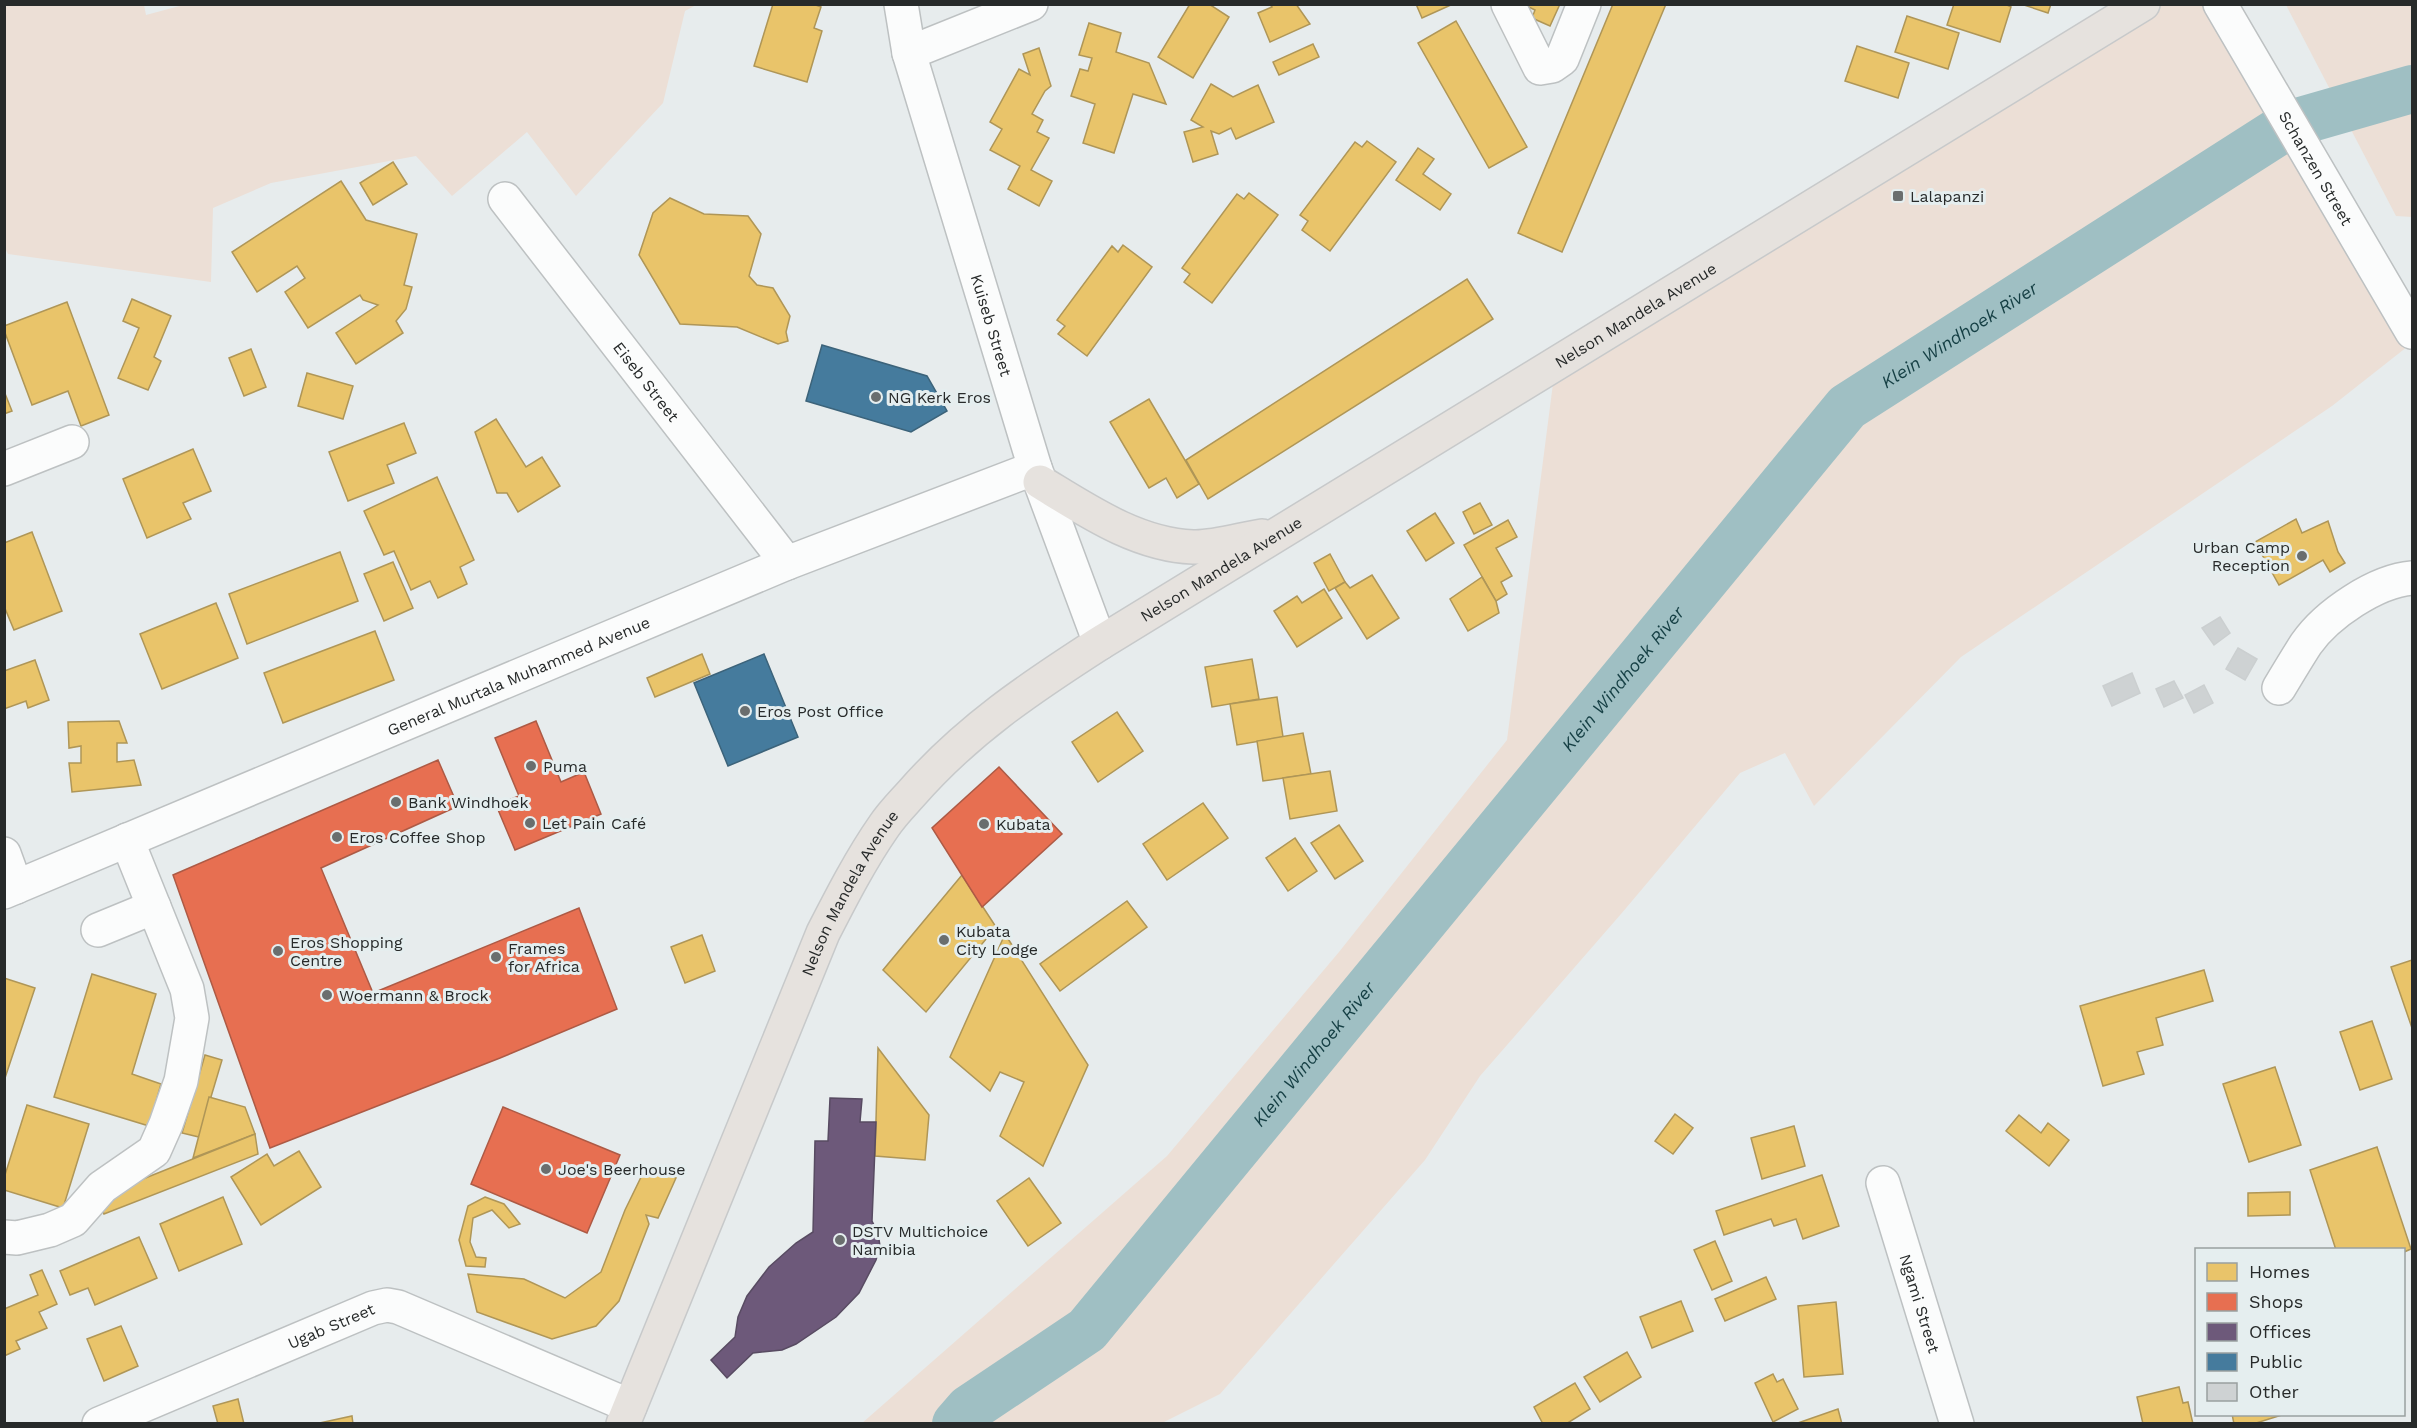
<svg xmlns="http://www.w3.org/2000/svg" width="2417" height="1428" font-family="'Work Sans',sans-serif">
<rect width="100%" height="100%" fill="#e7eced"/>
<g fill="#ecdfd6">
<path d="M187 4H696V5L685 11 663 103 576 196 527 132 452 196 416 156 271 183 213 208 211 282 8 254 4 246 5 5H144L146 15Z"/>
<path d="M2143 5H2220L2412 343 2332 406 1961 657 1814 806 1785 753 1740 773 1621 914 1480 1076 1425 1160 1220 1394 1162 1423 861 1424 1167 1156 1339 952 1507 740 1555 368Z"/>
<path d="M2286 5H2412V217L2396 216Z"/>
</g>
<g fill="#e9c46a" stroke="#af9657" stroke-width="1.5">
<path d="M773 4H813L821 7 814 28 822 31 807 82 754 66Z"/>
<path d="M1190 4H1209L1229 17 1193 78 1158 57Z"/>
<path d="M1270 4H1296L1310 24 1270 42 1258 13 1272 7Z"/>
<path d="M1416 4H1453L1422 18Z"/>
<path d="M1522 4H1560L1550 26 1532 18 1535 10Z"/>
<path d="M1613 4H1666L1562 252 1518 233Z"/>
<path d="M1954 4H2005L2011 7 2000 42 1947 25Z"/>
<path d="M2021 4H2051L2048 13Z"/>
<path d="M1907 16 1959 33 1948 69 1895 52Z"/>
<path d="M1456 21 1527 147 1489 168 1418 43Z"/>
<path d="M1089 23 1121 33 1116 52 1149 63 1166 104 1133 94 1114 153 1083 143 1095 104 1071 96 1080 69 1088 71 1092 58 1079 55Z"/>
<path d="M1313 44 1319 57 1279 75 1273 62Z"/>
<path d="M1857 46 1909 63 1898 98 1845 81Z"/>
<path d="M1039 48 1051 86 1045 91 1032 114 1043 120 1037 132 1049 138 1031 170 1052 181 1039 206 1008 189 1020 166 990 150 1002 129 990 122 1019 69 1030 75 1023 54Z"/>
<path d="M1211 84 1233 97 1258 85 1274 122 1236 139 1231 128 1219 134 1211 131 1218 154 1193 162 1184 132 1203 127 1191 120Z"/>
<path d="M1367 141 1396 162 1330 251 1302 230 1308 221 1300 215 1355 142 1362 147Z"/>
<path d="M1418 148 1434 159 1423 174 1451 194 1440 210 1396 180Z"/>
<path d="M393 162 407 184 373 205 360 183Z"/>
<path d="M341 181 366 220 417 234 404 285 412 287 406 309 396 321 403 333 356 364 336 333 378 305 363 300 360 295 308 328 285 292 305 278 297 266 257 292 232 252Z"/>
<path d="M1249 193 1278 215 1212 303 1184 282 1190 274 1182 268 1237 194 1244 199Z"/>
<path d="M670 198 704 214 748 216 761 234 749 276 757 285 773 288 790 316 786 332 788 341 778 344 737 327 680 324 639 255 653 213Z"/>
<path d="M1123 245 1152 267 1087 356 1058 334 1065 326 1057 320 1112 246 1118 252Z"/>
<path d="M1467 279 1493 319 1208 499 1186 460Z"/>
<path d="M132 299 171 316 154 357 161 361 148 390 118 378 139 328 123 321Z"/>
<path d="M67 302 109 415 81 426 68 391 32 405 4 330V326Z"/>
<path d="M251 349 266 387 244 396 229 358Z"/>
<path d="M307 373 353 386 343 419 298 406Z"/>
<path d="M4 391 12 411 4 414Z"/>
<path d="M1149 399 1199 484 1177 498 1166 478 1149 488 1110 422Z"/>
<path d="M496 419 526 467 542 457 560 486 518 512 507 493H497L475 432Z"/>
<path d="M404 423 416 453 387 465 394 483 348 501 329 452Z"/>
<path d="M193 449 211 491 183 503 191 519 147 538 123 479Z"/>
<path d="M437 477 474 560 460 567 467 584 438 598 430 581 411 590 394 551 384 555 364 511Z"/>
<path d="M1480 503 1492 525 1474 534 1463 512Z"/>
<path d="M1435 513 1454 543 1426 561 1407 531Z"/>
<path d="M2296 519 2302 533 2328 521 2338 552 2345 563 2330 572 2323 560 2279 585 2255 542Z"/>
<path d="M1508 520 1517 537 1496 548 1512 576 1501 582 1507 594 1496 601 1464 545Z"/>
<path d="M32 532 62 611 14 630 4 606V543Z"/>
<path d="M340 552 358 601 247 644 229 594Z"/>
<path d="M1330 554 1345 582 1329 591 1314 563Z"/>
<path d="M393 562 413 608 384 621 364 574Z"/>
<path d="M1372 575 1399 618 1367 639 1335 588 1345 582 1350 588Z"/>
<path d="M1482 577 1496 601 1499 613 1468 631 1450 599Z"/>
<path d="M1324 589 1342 618 1297 647 1274 611 1297 596 1302 603Z"/>
<path d="M216 603 238 658 162 689 140 634Z"/>
<path d="M375 631 394 680 283 723 264 673Z"/>
<path d="M702 654 710 674 655 697 647 678Z"/>
<path d="M1252 659 1259 699 1212 707 1205 667Z"/>
<path d="M35 660 49 700 28 708 26 701 4 709V671Z"/>
<path d="M1277 697 1283 737 1237 745 1230 704Z"/>
<path d="M1117 712 1143 751 1098 782 1072 742Z"/>
<path d="M119 721 127 743H117V762L134 760 141 785 72 792 69 763H81V746L69 748 68 722Z"/>
<path d="M1303 733 1311 774 1263 781 1257 741Z"/>
<path d="M1330 771 1337 811 1290 819 1283 778Z"/>
<path d="M1203 803 1228 838 1167 880 1143 844Z"/>
<path d="M1339 825 1363 861 1335 879 1311 843Z"/>
<path d="M1295 838 1317 871 1288 891 1266 858Z"/>
<path d="M962 875 996 927 926 1012 883 970Z"/>
<path d="M1127 901 1147 927 1060 991 1040 964Z"/>
<path d="M1005 934 1088 1065 1043 1166 1000 1136 1024 1082 1000 1072 990 1091 950 1057Z"/>
<path d="M702 935 715 971 685 983 671 947Z"/>
<path d="M2412 960V1028L2391 967Z"/>
<path d="M2204 970 2213 1001 2156 1018 2163 1045 2137 1052 2144 1074 2103 1086 2080 1006Z"/>
<path d="M92 974 156 994 132 1074 161 1084 149 1126 54 1097Z"/>
<path d="M4 978 35 988 4 1081Z"/>
<path d="M2372 1021 2392 1079 2360 1090 2340 1032Z"/>
<path d="M878 1048 929 1115 925 1160 875 1156Z"/>
<path d="M205 1055 222 1060 199 1137 182 1133Z"/>
<path d="M2275 1067 2301 1145 2249 1162 2223 1084Z"/>
<path d="M209 1097 245 1107 255 1134 193 1158Z"/>
<path d="M27 1105 89 1124 63 1208 4 1190V1178Z"/>
<path d="M1675 1114 1693 1128 1673 1154 1655 1141Z"/>
<path d="M2019 1115 2041 1133 2048 1123 2069 1140 2049 1166 2006 1131Z"/>
<path d="M1794 1126 1805 1166 1762 1179 1751 1138Z"/>
<path d="M255 1134 258 1154 104 1214 98 1197Z"/>
<path d="M2377 1147 2411 1249 2404 1252V1250H2336L2310 1170Z"/>
<path d="M299 1151 321 1187 261 1225 231 1177 267 1154 274 1166Z"/>
<path d="M646 1167 676 1178 658 1218 646 1215 649 1224 619 1301 596 1326 552 1339 477 1312 468 1274 524 1279 565 1298 601 1272 625 1210Z"/>
<path d="M1822 1175 1839 1226 1803 1239 1796 1219 1774 1226 1771 1219 1724 1235 1716 1211Z"/>
<path d="M1029 1178 1061 1223 1028 1246 997 1201Z"/>
<path d="M2290 1192V1215L2248 1216V1193Z"/>
<path d="M223 1197 242 1244 179 1271 160 1224Z"/>
<path d="M485 1197 504 1204 520 1224 509 1228 492 1210 473 1218 470 1242 476 1257 486 1258 485 1267 466 1266 459 1240 468 1206Z"/>
<path d="M139 1237 157 1278 95 1305 88 1288 70 1295 60 1271Z"/>
<path d="M1715 1241 1732 1281 1712 1290 1694 1250Z"/>
<path d="M42 1270 57 1304 39 1312 47 1328 16 1341 20 1349 4 1356V1309L38 1295 30 1275Z"/>
<path d="M1766 1277 1776 1299 1725 1321 1715 1299Z"/>
<path d="M1681 1301 1693 1331 1652 1348 1640 1317Z"/>
<path d="M1836 1302 1843 1374 1804 1377 1798 1306Z"/>
<path d="M121 1326 138 1366 104 1381 87 1339Z"/>
<path d="M1627 1352 1641 1377 1600 1402 1584 1377Z"/>
<path d="M1773 1374 1777 1382 1783 1379 1798 1409 1773 1422 1755 1383Z"/>
<path d="M1575 1383 1590 1409 1566 1424H1543L1534 1407Z"/>
<path d="M2179 1387 2183 1403 2188 1402 2193 1424H2143L2137 1397Z"/>
<path d="M238 1399 244 1424H218L213 1406Z"/>
<path d="M1838 1409 1842 1424H1795Z"/>
<path d="M2232 1414H2285L2253 1424H2234Z"/>
<path d="M352 1416 353 1424H315Z"/>
</g>
<g fill="#e76f51" stroke="#ad5a45" stroke-width="1.5">
<path d="M536 721 561 782 584 772 601 814 515 850 496 805 519 796 495 738Z"/>
<path d="M438 760 458 806 321 868 373 993 579 908 617 1009 500 1058 270 1148 173 875Z"/>
<path d="M999 767 1062 834 982 907 932 828Z"/>
<path d="M503 1107 620 1155 587 1233 471 1184Z"/>
</g>
<path fill="#6d597a" stroke="#584b62" stroke-width="1.5" d="M830 1098 862 1099 860 1122H876L872 1221 878 1233 880 1246 876 1260 859 1293 836 1317 796 1344 782 1350 753 1353 727 1378 711 1360 735 1337 738 1317 747 1296 769 1267 796 1243 813 1232 815 1141H828Z"/>
<g fill="#457b9d" stroke="#3c637a" stroke-width="1.5">
<path d="M822 345 927 376 947 411 911 432 806 401Z"/>
<path d="M764 654 798 737 728 766 694 683Z"/>
</g>
<g fill="none" stroke-linecap="round" stroke-linejoin="round">
<path stroke="#9fbfc3" stroke-width="48" id="s1" d="M956 1424 969 1409 1087 1330 1847 407 2290 124 2412 89"/>
</g>
<g fill="#ced2d3" stroke="#cbcfd0" stroke-width="1.5">
<path d="M2220 617 2230 633 2214 645 2202 628Z"/>
<path d="M2238 648 2257 659 2245 680 2226 669Z"/>
<path d="M2132 673 2140 693 2112 706 2103 686Z"/>
<path d="M2174 681 2183 698 2164 707 2156 689Z"/>
<path d="M2204 685 2213 703 2194 713 2185 695Z"/>
</g>
<g fill="none" stroke-linecap="round" stroke-linejoin="round">
<g stroke="#bdc1c2" stroke-width="36">
<g id="minor">
<path id="s2" d="M901 4 909 53 1035 468 1100 643"/>
<path d="M1508 4 1540 68 1552 66 1562 59 1584 4"/>
<path id="s3" d="M2220 4 2412 332"/>
<path d="M909 53 1031 4"/>
<path id="s4" d="M505 199 787 563"/>
<path d="M4 469 72 442"/>
<path d="M2279 688C2288 673 2297 658 2306 644 2327 614 2376 581 2412 578"/>
<path d="M4 854 16 887"/>
<path id="s5" d="M4 892 787 563 1035 468"/>
<path d="M98 930 154 907"/>
<path id="s6" d="M1883 1183 1957 1424"/>
<path d="M4 1237 17 1238 50 1230 73 1220 102 1187 154 1151 166 1124 181 1081 192 1018 187 989 127 840"/>
<path id="s7" d="M99 1424 373 1308 387 1305 398 1307 630 1406"/>
</g>
</g>
<g stroke="#c7c9ca" stroke-width="36">
<g id="major">
<path d="M1040 482C1086 510 1137 545 1193 547 1213 548 1242 539 1262 536"/>
<path id="s8" d="M623 1424 823 933C842 896 861 859 884 826 892 814 902 804 911 794 967 730 1030 688 1100 643L2143 4"/>
</g>
</g>
<use href="#minor" stroke="#fbfcfc" stroke-width="33"/>
<use href="#major" stroke="#e6e2de" stroke-width="33"/>
</g>
<g fill="#6a6e6e" stroke="#e5eeef" stroke-width="2">
<rect x="1892" y="190" width="12" height="12" rx="3"/>
<circle cx="876" cy="397" r="6"/>
<circle cx="2302" cy="556" r="6"/>
<circle cx="745" cy="711" r="6"/>
<circle cx="531" cy="766" r="6"/>
<circle cx="396" cy="802" r="6"/>
<circle cx="530" cy="823" r="6"/>
<circle cx="984" cy="824" r="6"/>
<circle cx="337" cy="837" r="6"/>
<circle cx="944" cy="940" r="6"/>
<circle cx="278" cy="951" r="6"/>
<circle cx="496" cy="957" r="6"/>
<circle cx="327" cy="995" r="6"/>
<circle cx="546" cy="1169" r="6"/>
<circle cx="840" cy="1240" r="6"/>
</g>
<g text-anchor="middle" stroke-width="6" stroke-linejoin="round" paint-order="stroke">
<g font-size="16" fill="#272a2a" stroke="#e5eeef">
<text dy="6" stroke="none"><textPath href="#s3" startOffset="190">Schanzen Street</textPath></text>
<text dy="6" stroke="none"><textPath href="#s8" startOffset="1566">Nelson Mandela Avenue</textPath></text>
<text dy="6" stroke="none"><textPath href="#s2" startOffset="334">Kuiseb Street</textPath></text>
<text dy="6" stroke="none"><textPath href="#s4" startOffset="231">Eiseb Street</textPath></text>
<text dy="6" stroke="none"><textPath href="#s8" startOffset="1080">Nelson Mandela Avenue</textPath></text>
<text dy="6" stroke="none"><textPath href="#s5" startOffset="558">General Murtala Muhammed Avenue</textPath></text>
<text dy="6" stroke="none"><textPath href="#s8" startOffset="578">Nelson Mandela Avenue</textPath></text>
<text dy="6" stroke="none"><textPath href="#s6" startOffset="126">Ngami Street</textPath></text>
<text dy="6" stroke="none"><textPath href="#s7" startOffset="252">Ugab Street</textPath></text>
</g>
<g font-size="16" fill="#272a2a" stroke="#e5eeef" text-anchor="start">
<text x="1910" y="202">Lalapanzi</text>
<text x="888" y="403">NG Kerk Eros</text>
<text x="2290" y="553" text-anchor="end">Urban Camp<tspan x="2290" dy="18">Reception</tspan></text>
<text x="757" y="717">Eros Post Office</text>
<text x="543" y="772">Puma</text>
<text x="408" y="808">Bank Windhoek</text>
<text x="542" y="829">Let Pain Café</text>
<text x="996" y="830">Kubata</text>
<text x="349" y="843">Eros Coffee Shop</text>
<text x="956" y="937">Kubata<tspan x="956" dy="18">City Lodge</tspan></text>
<text x="290" y="948">Eros Shopping<tspan x="290" dy="18">Centre</tspan></text>
<text x="508" y="954">Frames<tspan x="508" dy="18">for Africa</tspan></text>
<text x="339" y="1001">Woermann &amp; Brock</text>
<text x="558" y="1175">Joe's Beerhouse</text>
<text x="852" y="1237">DSTV Multichoice<tspan x="852" dy="18">Namibia</tspan></text>
</g>
<g font-size="18" font-style="italic" fill="#153f44" stroke="#e5eeef">
<text dy="6" stroke="none"><textPath href="#s1" startOffset="1491">Klein Windhoek River</textPath></text>
<text dy="6" stroke="none"><textPath href="#s1" startOffset="1005">Klein Windhoek River</textPath></text>
<text dy="6" stroke="none"><textPath href="#s1" startOffset="519">Klein Windhoek River</textPath></text>
</g>
</g>
<rect width="2417" height="1428" fill="none" stroke="#272a2a" stroke-width="12"/>
<rect x="2195" y="1248" width="210" height="168" fill="#e5eeef" stroke="#99a0a0" stroke-width="1.5"/>
<rect x="2207" y="1263" width="30" height="18" fill="#e9c46a" stroke="#99a0a0" stroke-width="1.5"/>
<text x="2249" y="1278" font-size="18" fill="#272a2a">Homes</text>
<rect x="2207" y="1293" width="30" height="18" fill="#e76f51" stroke="#99a0a0" stroke-width="1.5"/>
<text x="2249" y="1308" font-size="18" fill="#272a2a">Shops</text>
<rect x="2207" y="1323" width="30" height="18" fill="#6d597a" stroke="#99a0a0" stroke-width="1.5"/>
<text x="2249" y="1338" font-size="18" fill="#272a2a">Offices</text>
<rect x="2207" y="1353" width="30" height="18" fill="#457b9d" stroke="#99a0a0" stroke-width="1.5"/>
<text x="2249" y="1368" font-size="18" fill="#272a2a">Public</text>
<rect x="2207" y="1383" width="30" height="18" fill="#ced2d3" stroke="#99a0a0" stroke-width="1.5"/>
<text x="2249" y="1398" font-size="18" fill="#272a2a">Other</text>
</svg>
